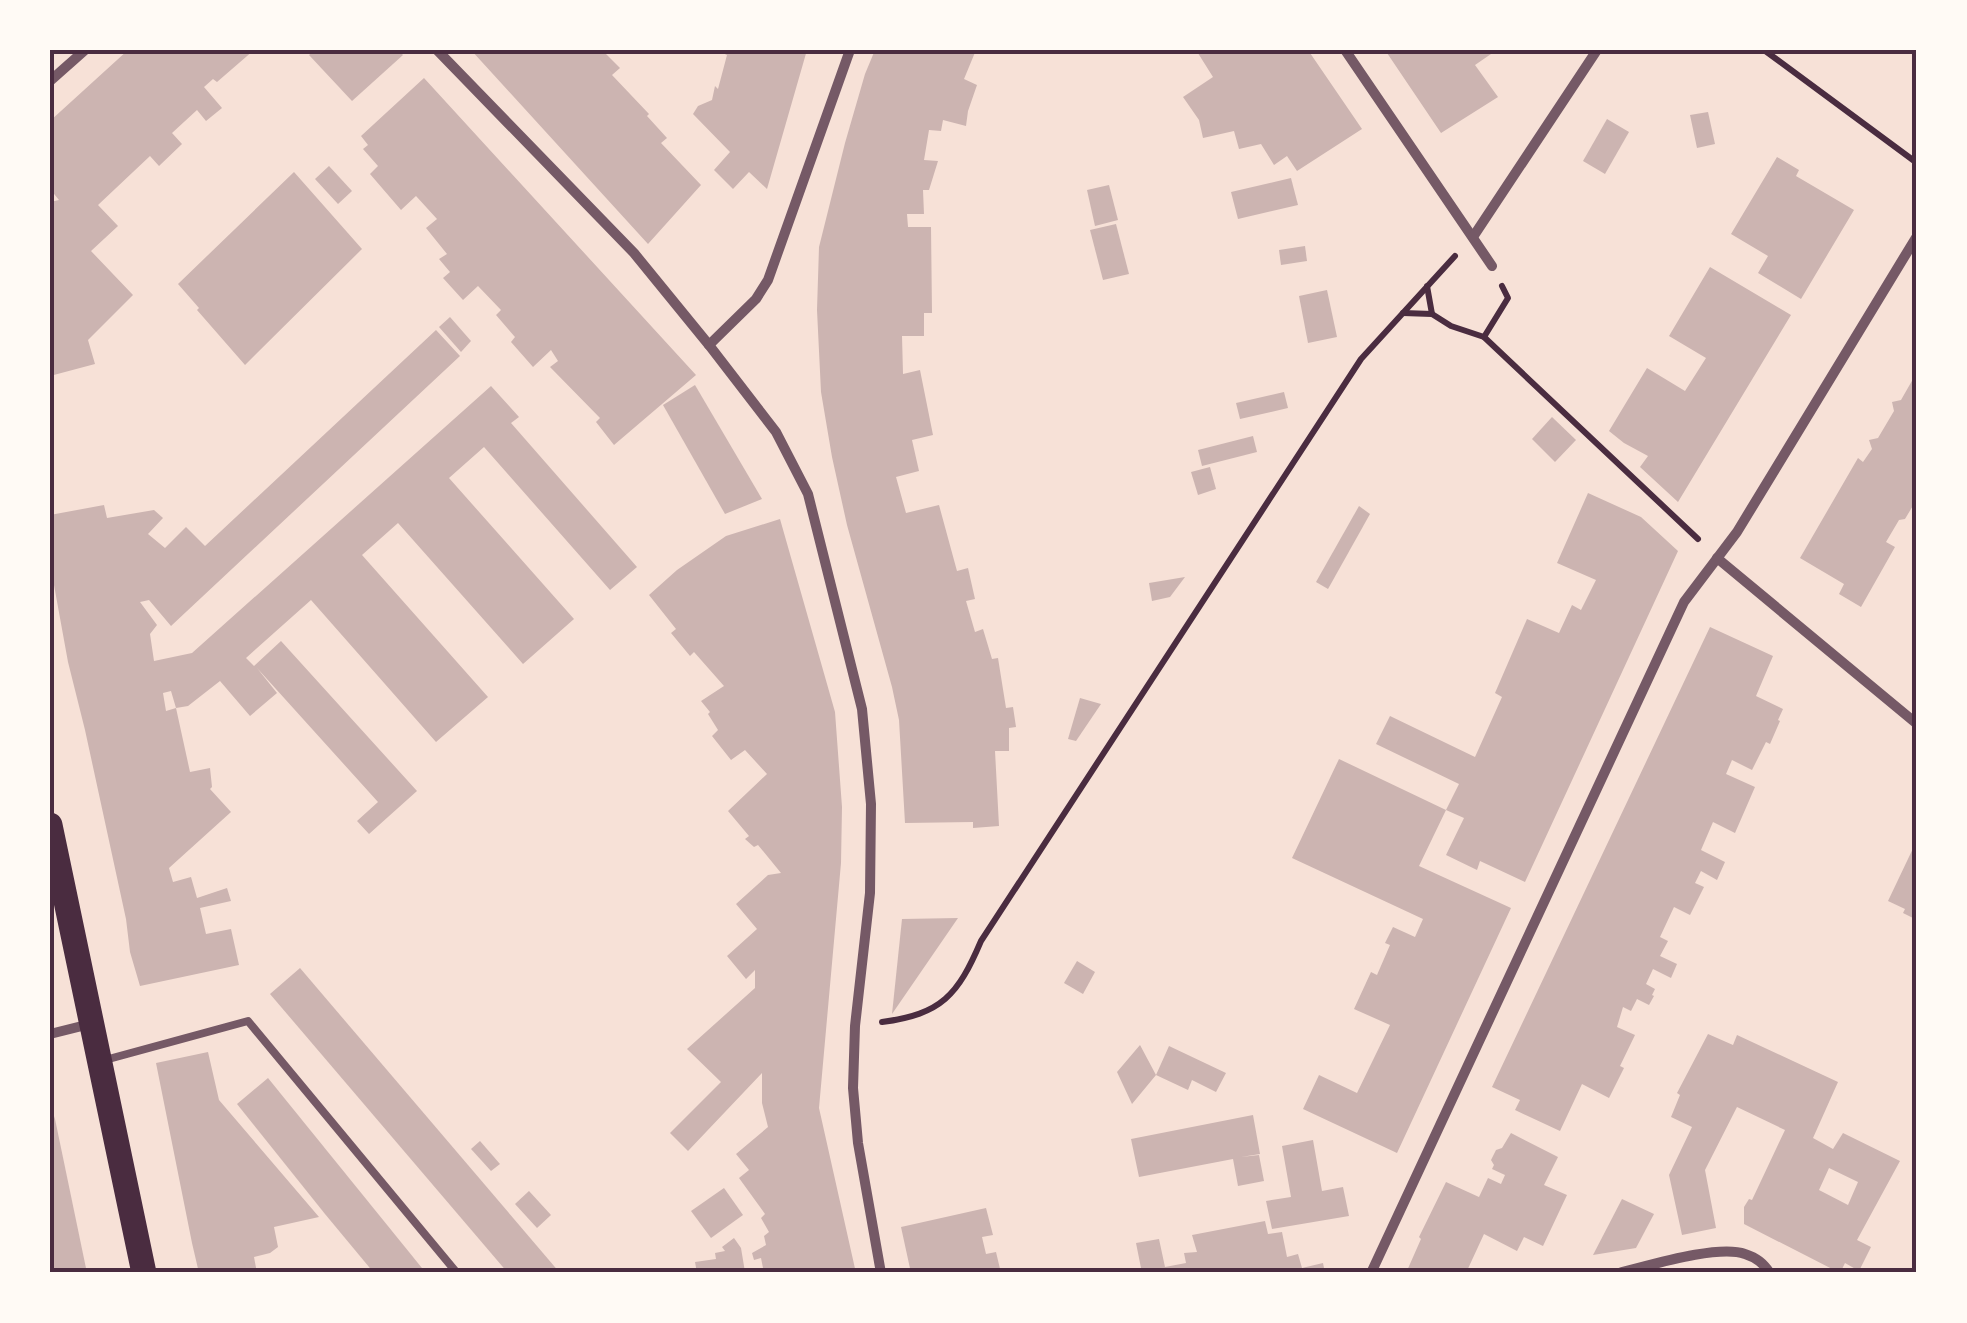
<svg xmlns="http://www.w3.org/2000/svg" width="1967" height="1323" font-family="'Golos Text',sans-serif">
<rect width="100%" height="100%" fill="#f7e1d7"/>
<g fill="#ccb4b1" fill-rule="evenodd">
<path d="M128 50H254L217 82 213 79 204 87 222 108 206 121 197 110 172 133 182 144 159 166 150 156 98 205 118 226 91 251 133 295 88 340 95 364 50 376V202L59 200 50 189V121Z"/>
<path d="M315 50H398L403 55 352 101 309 55Z"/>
<path d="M471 50H602L620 68 612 75 649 114 647 116 667 138 661 143 701 185 648 244Z"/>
<path d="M716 50H807L767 189 749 172 733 189 714 170 730 152 693 114 698 106 712 100 715 86 718 89 727 55Z"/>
<path d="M875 50H976L964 79 977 85 968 111 966 126 943 120 941 131 929 130 924 160 938 161 929 190H923L924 214H907L908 227H931L932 313H924V336H902L903 374 920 370 933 435 912 440 919 471 896 477 906 513 939 505 957 571 968 568 975 599 966 601 975 632 983 629 992 659 998 658 1006 708 1013 707 1016 727 1009 728V751H995L999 826 973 828V822L905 823 899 720 892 687 847 525 832 457 821 392 817 310 819 247 845 143 865 74Z"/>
<path d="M1196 50H1308L1362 129 1297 171 1287 156 1274 165 1261 144 1239 149 1234 131 1203 138 1199 120 1183 97 1213 77Z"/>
<path d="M1385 50H1489L1491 54 1475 65 1498 97 1441 133Z"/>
<path d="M424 78 696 375 614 445 596 422 600 418 550 367 558 361 551 350 533 367 511 342 515 337 496 315 501 310 478 286 463 300 443 278 450 272 439 259 447 254 426 228 437 219 416 196 401 210 370 174 378 166 363 149 368 145 361 136Z"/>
<path d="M1708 112 1715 144 1697 148 1690 115Z"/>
<path d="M1607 119 1629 132 1605 174 1583 161Z"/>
<path d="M1777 157 1799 170 1796 176 1854 210 1801 299 1758 273 1768 256 1731 234Z"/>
<path d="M329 166 352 191 338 204 315 179Z"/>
<path d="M294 172 362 249 245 365 197 310 199 308 178 284Z"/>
<path d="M1291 178 1298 205 1238 219 1231 192Z"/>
<path d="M1109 185 1118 220 1095 226 1087 190Z"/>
<path d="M1116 224 1129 274 1103 280 1090 230Z"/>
<path d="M1305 246 1307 261 1281 265 1279 250Z"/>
<path d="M1710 267 1791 315 1678 502 1640 467 1648 456 1624 443 1609 431 1647 368 1685 391 1706 358 1669 336Z"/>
<path d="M1327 290 1337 337 1308 343 1299 296Z"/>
<path d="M450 317 471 341 461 352 439 327Z"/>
<path d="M436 330 460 356 171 626 149 600 140 602 157 625 150 634 154 661 192 653 491 386 519 417 511 423 637 567 610 590 484 447 449 478 574 619 523 664 398 523 362 555 488 697 436 742 311 600 246 658 254 666 281 641 417 791 369 834 357 821 378 802 257 668 277 693 250 716 220 681 188 706 176 708 171 691 163 693 166 711 176 708 190 772 210 768 212 787 210 789 231 812 169 868 173 882 191 877 197 898 227 888 231 901 200 908 206 934 231 929 239 965 140 986 130 952 126 919 85 730 68 662 50 563V515L104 505 107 518 154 510 163 518 148 534 165 548 186 527 205 546Z"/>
<path d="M1917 372V483L1913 491 1917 494V499L1905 519 1899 520 1886 542 1895 547 1861 607 1839 594 1844 584 1800 558 1858 458 1863 462 1872 449 1869 440 1878 438 1894 411 1892 402 1901 400Z"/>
<path d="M695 385 762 499 725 514 663 405Z"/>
<path d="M1284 392 1288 408 1240 419 1236 403Z"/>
<path d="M1552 417 1576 440 1555 462 1532 439Z"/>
<path d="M1253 436 1257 452 1202 466 1198 450Z"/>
<path d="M1210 467 1216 489 1198 495 1191 472Z"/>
<path d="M1588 493 1641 517 1678 551 1525 882 1480 861 1477 870 1446 855 1464 818 1446 810 1459 784 1376 744 1390 716 1475 757 1502 697 1495 693 1527 619 1559 633 1572 605 1581 610 1596 580 1557 563Z"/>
<path d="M1359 506 1370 514 1328 589 1316 582Z"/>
<path d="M780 519 835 712 842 807 841 863 819 1108 856 1273H764L761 1258 754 1260 752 1253 766 1245 764 1236 769 1232 761 1218 765 1214 739 1178 749 1170 736 1154 768 1127 762 1103V1073L688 1151 670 1133 721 1082 687 1049 755 988V970L746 979 727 956 757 929 736 904 768 875 781 873 758 845 754 847 745 839 749 836 728 811 767 774 745 750 731 760 712 736 718 730 708 714 710 712 701 701 724 686 694 652 690 656 671 633 676 629 649 595 677 570 726 536Z"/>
<path d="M1185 577 1170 597 1152 601 1149 583Z"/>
<path d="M1710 627 1773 656 1756 696 1783 709 1778 720 1780 721 1770 744 1766 742 1752 770 1732 760 1726 774 1755 787 1735 833 1713 822 1701 850 1725 862 1717 880 1701 871 1695 883 1704 887 1690 915 1674 907 1660 937 1668 941 1660 956 1677 964 1671 978 1653 969 1646 984 1655 989 1652 995 1654 996 1649 1005 1637 999 1631 1011 1623 1007 1617 1027 1635 1035 1620 1066 1624 1068 1609 1098 1582 1084 1560 1131 1515 1110 1520 1100 1492 1087Z"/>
<path d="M1080 698 1101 704 1076 741 1068 739Z"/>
<path d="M1339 759 1446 810 1419 866 1511 908 1397 1153 1303 1109 1319 1075 1357 1093 1390 1025 1354 1009 1371 972 1377 975 1390 945 1385 943 1393 927 1415 937 1423 919 1292 858Z"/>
<path d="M1917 840V920L1903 913 1905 909 1888 901Z"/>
<path d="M958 918 892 1014 902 919Z"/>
<path d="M1077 961 1095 972 1083 994 1064 983Z"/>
<path d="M300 968 560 1273H508L270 994Z"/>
<path d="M1708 1034 1733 1045 1737 1035 1838 1082 1813 1138 1833 1149 1843 1133 1900 1161 1857 1240 1871 1247 1859 1271 1845 1263 1840 1273 1744 1224V1207L1749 1199 1752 1200 1785 1130 1737 1107 1705 1170 1716 1228 1682 1235 1669 1175 1692 1127 1671 1117 1680 1095 1677 1093ZM1829 1168 1858 1182 1848 1205 1819 1190Z"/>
<path d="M1140 1045 1156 1075 1169 1046 1226 1073 1216 1092 1192 1080 1188 1090 1156 1075 1132 1104 1117 1072Z"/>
<path d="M208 1052 219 1100 319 1217 274 1227 278 1247 270 1253 254 1257 257 1273H199L192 1243 156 1063Z"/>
<path d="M268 1078 426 1273H374L325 1214 237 1104Z"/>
<path d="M50 1105 55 1119 87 1273H50Z"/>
<path d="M1253 1115 1260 1154 1241 1157 1259 1155 1264 1181 1238 1186 1233 1159 1139 1177 1131 1139Z"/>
<path d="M1511 1133 1558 1157 1544 1185 1567 1195 1543 1246 1524 1237 1517 1251 1484 1234 1466 1273H1406L1421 1239 1419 1237 1446 1182 1479 1197 1488 1178 1501 1184 1505 1175 1492 1169 1494 1165 1491 1160 1496 1150 1502 1148Z"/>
<path d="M1313 1140 1322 1191 1343 1187 1349 1216 1272 1229 1266 1201 1291 1197 1282 1146Z"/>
<path d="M480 1141 500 1164 491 1171 471 1149Z"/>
<path d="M724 1188 743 1215 711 1238 691 1211Z"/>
<path d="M529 1191 551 1215 537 1228 515 1204Z"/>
<path d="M1622 1199 1654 1214 1636 1248 1593 1255Z"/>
<path d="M986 1208 993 1235 982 1237 986 1254 996 1252 1001 1273H911L901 1227Z"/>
<path d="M1265 1221 1268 1234 1282 1232 1287 1257 1298 1254 1302 1268 1323 1263 1325 1273H1128L1141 1268 1136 1243 1159 1239 1165 1267 1186 1263 1184 1253 1197 1252 1192 1235Z"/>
<path d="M734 1238 741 1248 745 1272 697 1273 695 1262 716 1259 715 1253 725 1251 722 1247Z"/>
</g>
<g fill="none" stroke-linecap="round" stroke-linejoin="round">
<g stroke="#4a2c40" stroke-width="6">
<path d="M1764 50 1917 163"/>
<path d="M1427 286 1432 314 1451 326 1484 337 1698 539"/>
<path d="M1403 313 1432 314"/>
<path d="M1484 337 1508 298 1502 286"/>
<path d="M882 1022C942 1014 958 995 981 941L1361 359 1455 256"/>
</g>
<path stroke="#755966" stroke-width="8" d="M105 1060 248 1021 457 1273"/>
<g stroke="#755966" stroke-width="10">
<path d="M437 50 634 253 709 345 776 432 808 494 862 709 871 804 870 893 855 1026 853 1088 858 1143 881 1273"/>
<path d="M1345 50 1492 266"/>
<path d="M50 81 85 50"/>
<path d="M1473 237 1597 50"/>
<path d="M709 345 756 299 768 280 850 50"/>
<path d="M1717 558 1917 724"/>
<path d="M50 1034 90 1024"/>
<path d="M1371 1273 1684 602 1737 532 1917 236"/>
<path d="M1619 1273C1648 1266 1718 1244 1745 1254 1757 1258 1763 1263 1770 1273"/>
</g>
<path stroke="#4a2c40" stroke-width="25" d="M50 825 144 1273"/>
</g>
<rect width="1967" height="1323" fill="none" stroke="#fffaf5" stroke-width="105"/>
<rect x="52" y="52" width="1862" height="1218" fill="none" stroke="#4a2c40" stroke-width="4"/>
</svg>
